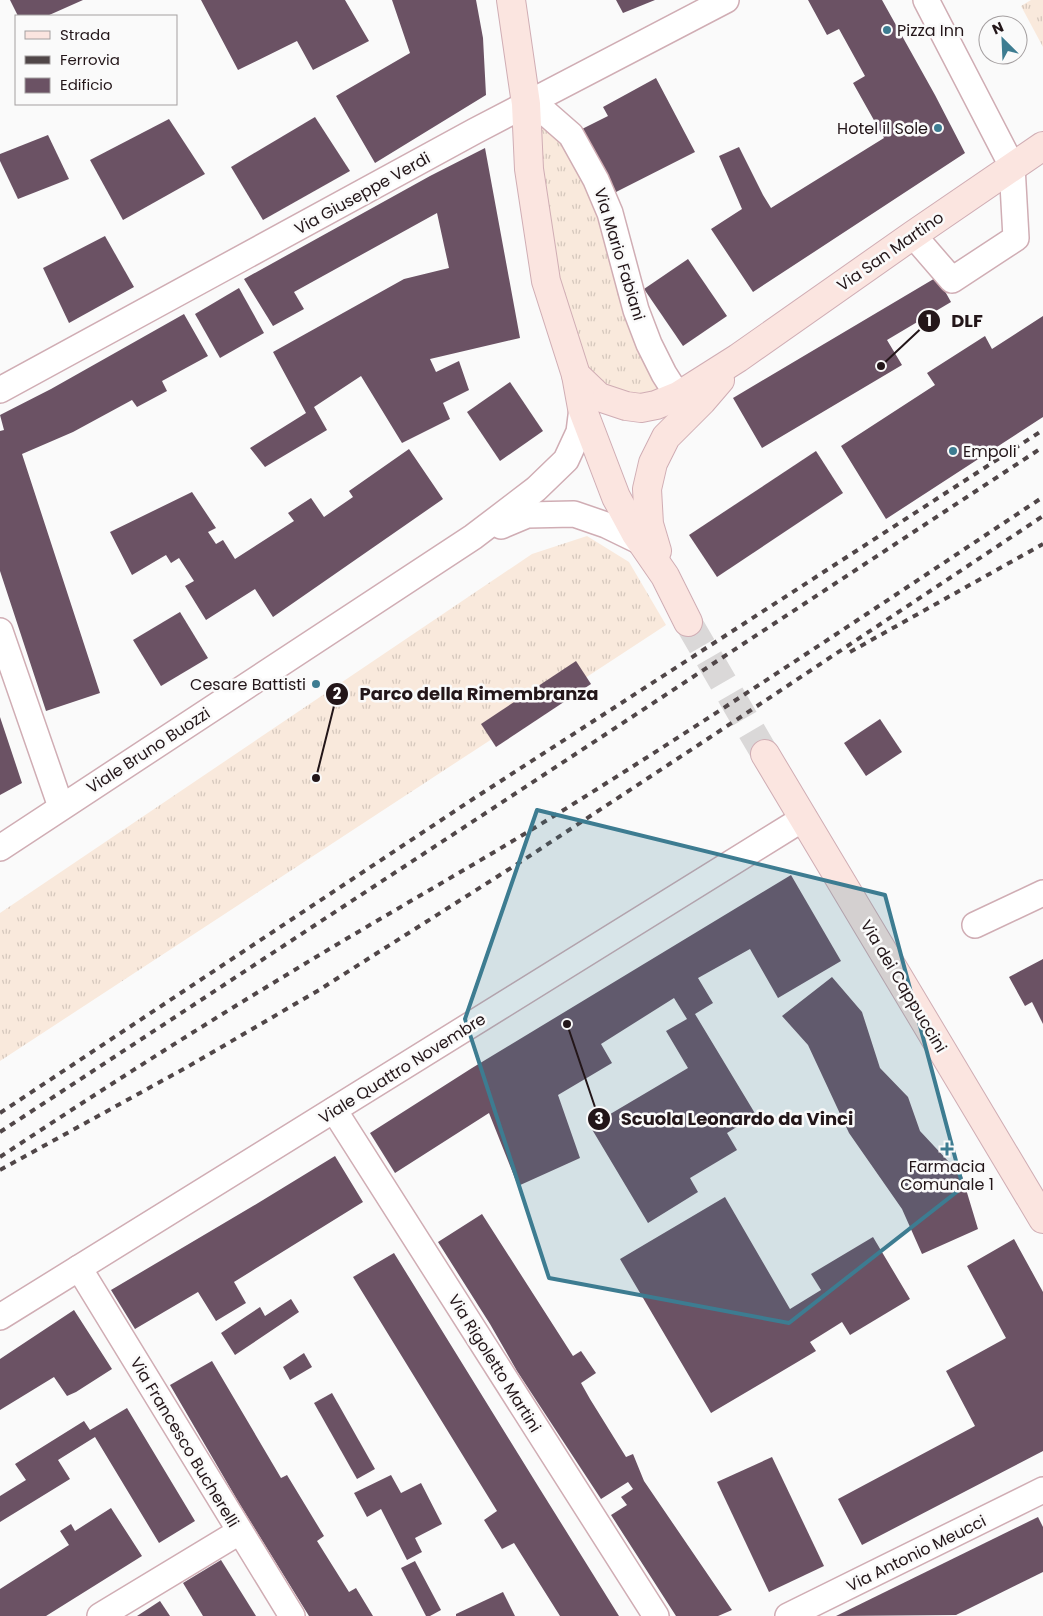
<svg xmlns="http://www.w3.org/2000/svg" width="1043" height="1616" font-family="Poppins,sans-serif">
<defs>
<pattern id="grass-tufts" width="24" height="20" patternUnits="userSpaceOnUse" patternTransform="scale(1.25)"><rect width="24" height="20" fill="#f9e9dc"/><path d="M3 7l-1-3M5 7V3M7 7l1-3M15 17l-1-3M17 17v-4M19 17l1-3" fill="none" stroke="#d5c7bc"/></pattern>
</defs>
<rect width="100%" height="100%" fill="#fafafa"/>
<g fill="url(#grass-tufts)">
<path d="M1031 0H1043V47L1021 6Z"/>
<path d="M526 104 571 135 664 374 656 405 576 375Z"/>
<path d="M587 536 629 562 666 625 0 1061V913L532 554Z"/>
</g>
<g fill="#6b5264">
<path d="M10 0H83L47 16H18Z"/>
<path d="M201 0H345L369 41 313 70 297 41 238 70Z"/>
<path d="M392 0H476L483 38 486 95 375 163 336 96 410 53Z"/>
<path d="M616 0H655L623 13Z"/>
<path d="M808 0H882L935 95 965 153 753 292 711 229 742 209 719 156 739 147 763 195 771 208 884 138 853 83 865 76 839 29 827 35Z"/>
<path d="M656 78 695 152 616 192 582 129 608 116 603 107Z"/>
<path d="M315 117 350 171 263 220 231 167Z"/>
<path d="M169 119 205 174 123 220 90 160Z"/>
<path d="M48 135 69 179 18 199 0 161V154Z"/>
<path d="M485 148 520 338 430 359 436 372 459 361 469 390 443 403 450 419 402 443 361 376 314 407 327 430 265 467 250 448 306 413 273 352 404 279 449 268 437 213 294 292 304 309 273 326 244 279 430 176Z"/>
<path d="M105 236 134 287 69 323 43 268Z"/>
<path d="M688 259 727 316 683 346 644 289Z"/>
<path d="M937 277 951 302 887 340 902 365 762 448 733 398Z"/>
<path d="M239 288 264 333 220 358 195 314Z"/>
<path d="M184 314 208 356 162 381 167 391 137 407 132 400 73 432 22 454 100 693 46 711 0 571V431L4 430 0 415 51 389Z"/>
<path d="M1043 316V417L886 519 841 446 935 385 927 373 985 336 992 349Z"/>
<path d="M510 382 543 431 500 461 467 412Z"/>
<path d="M409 449 443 499 273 617 255 589 206 620 185 586 194 581 179 558 171 563 166 555 132 575 110 532 192 492 216 528 208 532 216 544 223 540 235 559 294 521 288 513 311 498 324 517 353 497 349 491Z"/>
<path d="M816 451 843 493 717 577 689 535Z"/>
<path d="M180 612 208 658 161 686 133 640Z"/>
<path d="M576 661 591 684 496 747 481 724Z"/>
<path d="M0 717 22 783 0 795Z"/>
<path d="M880 719 902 752 866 776 844 743Z"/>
<path d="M791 875 841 961 778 998 750 949 698 978 713 1003 695 1014 756 1115 727 1133 737 1150 690 1178 698 1192 648 1223 590 1126 688 1068 666 1031 687 1019 674 998 601 1044 612 1063 558 1095 580 1158 518 1186 489 1113 395 1173 370 1133 472 1068Z"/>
<path d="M1043 959V1024L1032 1002 1025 1006 1009 977Z"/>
<path d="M832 977 862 1012 880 1068 908 1097 920 1131 962 1176 978 1229 922 1254 902 1209 849 1133 808 1045 782 1016Z"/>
<path d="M335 1156 363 1202 234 1282 246 1303 216 1321 198 1292 135 1329 111 1290 253 1206Z"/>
<path d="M725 1197 790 1309 821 1290 811 1274 873 1237 910 1299 850 1335 842 1322 810 1342 816 1351 711 1413 620 1259Z"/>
<path d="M482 1214 573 1356 581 1351 596 1373 581 1383 590 1399 626 1457 633 1454 644 1481 732 1610 718 1616H676L611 1515 627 1505 621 1497 633 1489 628 1482 601 1499 517 1371 490 1324 438 1242Z"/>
<path d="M1014 1239 1043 1292V1451L862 1545 838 1499 975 1426 946 1371 1006 1338 967 1266Z"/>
<path d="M394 1253 538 1486 619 1616H560L514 1543 502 1549 484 1520 497 1511 353 1277Z"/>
<path d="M291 1299 299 1312 235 1355 221 1333 260 1307 265 1316Z"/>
<path d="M74 1310 112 1369 76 1392 67 1396 54 1377 0 1410V1359Z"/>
<path d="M304 1353 312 1367 290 1380 283 1367Z"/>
<path d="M212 1361 281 1478 287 1475 324 1536 317 1541 349 1592 356 1588 373 1616H309L239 1503 170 1385Z"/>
<path d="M332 1393 375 1469 357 1479 314 1403Z"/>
<path d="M127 1408 195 1521 159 1543 95 1437 58 1460 70 1479 0 1522V1496L26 1480 15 1464 84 1421 90 1430Z"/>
<path d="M772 1457 824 1566 769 1592 717 1482Z"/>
<path d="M391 1475 401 1493 421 1483 442 1524 415 1538 422 1552 407 1560 381 1509 367 1517 354 1493Z"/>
<path d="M111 1508 142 1556 46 1616H0V1589L69 1545 60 1531 71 1524 75 1531Z"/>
<path d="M1038 1517 1043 1527V1572L956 1615 836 1616Z"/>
<path d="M221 1560 256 1616H203L183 1583Z"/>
<path d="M415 1561 441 1610 430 1616H426L401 1568Z"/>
<path d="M503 1592 515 1616H456V1614Z"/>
<path d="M160 1601 170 1616H137Z"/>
</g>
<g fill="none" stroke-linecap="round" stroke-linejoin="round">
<path stroke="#dad8d8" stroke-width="28" stroke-dasharray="28 14" stroke-linecap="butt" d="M688 622 765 754"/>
<g stroke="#d0adb4" stroke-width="28">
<g id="minor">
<path d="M526 104 547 114 571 135 596 180 610 213 636 310 649 344 664 374 678 396"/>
<path d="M913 235 952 280 1016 238 1012 166 926 0"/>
<path d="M0 390 475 131 726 0"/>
<path d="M501 526 527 515 574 514 606 525 641 542"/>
<path d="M0 631 61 807"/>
<path d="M0 848 473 537 536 489 566 460 579 432 582 408"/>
<path d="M975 925 1043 893"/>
<path d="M334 1110 656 1616"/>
<path d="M79 1268 292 1616"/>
<path d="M0 1317 804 818"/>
<path d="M100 1616 239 1532"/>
<path d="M788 1616 1043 1490"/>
</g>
</g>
<g stroke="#d0adb4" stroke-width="30">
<g id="secondary">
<path d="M511 0 526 104 529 169 546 281 576 375 599 397 626 406 641 408 656 405 678 396 738 358 913 235 1043 146"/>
<path d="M576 375 582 408 616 497 636 534 665 576 688 622"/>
<path d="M657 551 649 524 647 489 653 463 666 437 702 401 720 380"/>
<path d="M765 754 1043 1219"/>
</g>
</g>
<use href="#minor" stroke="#fff" stroke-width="25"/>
<use href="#secondary" stroke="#fbe5e0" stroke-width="28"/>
<g stroke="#504648" stroke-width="4" stroke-dasharray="6 6" stroke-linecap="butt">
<path d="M850 652 1043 544"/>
<path d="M0 1113 473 799 1043 430"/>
<path d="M0 1132 1043 447"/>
<path d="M0 1157C95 1094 190 1033 288 974 381 917 477 864 570 806 730 706 886 601 1043 497"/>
<path d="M0 1170 189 1066 319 990 525 859 709 738 1043 516"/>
</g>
</g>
<path fill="#3d7c91" fill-opacity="0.2" stroke="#3d7c91" stroke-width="4" stroke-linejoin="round" d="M537 810 885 895 963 1187 789 1323 549 1278 465 1019Z"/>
<g fill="#3d7c91" stroke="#fafafa" stroke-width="2">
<circle cx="887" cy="30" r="5"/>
<circle cx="938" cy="128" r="5"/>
<circle cx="953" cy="451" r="5"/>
<circle cx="316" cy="684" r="5"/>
<path d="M944.5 1141.5h5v5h5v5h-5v5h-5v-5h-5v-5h5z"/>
</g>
<g text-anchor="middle" stroke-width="5" stroke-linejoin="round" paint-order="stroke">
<g font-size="16" fill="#231619" stroke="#fafafa" text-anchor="start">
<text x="897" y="36">Pizza Inn</text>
<text x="928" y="134" text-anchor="end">Hotel il Sole</text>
<text x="963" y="457">Empoli</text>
<text x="306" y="690" text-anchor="end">Cesare Battisti</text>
<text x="947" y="1172" text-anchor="middle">Farmacia<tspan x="947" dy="18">Comunale 1</tspan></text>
</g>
<g font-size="16" fill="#231619" stroke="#fafafa">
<text transform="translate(362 193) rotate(-29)" y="6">Via Giuseppe Verdi</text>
<text transform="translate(890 251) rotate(-35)" y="6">Via San Martino</text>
<text transform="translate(620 254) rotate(73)" y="6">Via Mario Fabiani</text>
<text transform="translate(148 750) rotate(-33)" y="6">Viale Bruno Buozzi</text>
<text transform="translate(904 986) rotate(59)" y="6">Via dei Cappuccini</text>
<text transform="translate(402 1068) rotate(-32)" y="6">Viale Quattro Novembre</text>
<text transform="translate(495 1363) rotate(58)" y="6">Via Rigoletto Martini</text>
<text transform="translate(185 1442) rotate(59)" y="6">Via Francesco Bucherelli</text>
<text transform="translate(916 1553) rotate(-26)" y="6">Via Antonio Meucci</text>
</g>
</g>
<path fill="none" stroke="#231619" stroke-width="2" d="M881 366L929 321M316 778L337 694M567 1024L599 1119"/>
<g fill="#231619" stroke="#fafafa" stroke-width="2">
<circle cx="881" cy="366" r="5"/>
<circle cx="316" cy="778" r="5"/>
<circle cx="567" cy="1024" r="5"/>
<circle cx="929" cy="321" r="12"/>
<circle cx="337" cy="694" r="12"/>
<circle cx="599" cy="1119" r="12"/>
</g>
<g font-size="15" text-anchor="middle" font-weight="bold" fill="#fff">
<text x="929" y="326">1</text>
<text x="337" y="699">2</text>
<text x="599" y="1124">3</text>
</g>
<g font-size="18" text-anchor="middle" font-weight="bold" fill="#231619" stroke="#fafafa" stroke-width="5" stroke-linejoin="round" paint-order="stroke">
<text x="967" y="327">DLF</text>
<text x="479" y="700">Parco della Rimembranza</text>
<text x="737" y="1125">Scuola Leonardo da Vinci</text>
</g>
<rect x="15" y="15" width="162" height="90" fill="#fafafa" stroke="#a49fa0"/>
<rect x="25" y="31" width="25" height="8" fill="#fbe5e0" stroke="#a49fa0"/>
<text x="60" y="40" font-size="15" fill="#231619">Strada</text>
<rect x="25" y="56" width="25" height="8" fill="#504648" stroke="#a49fa0"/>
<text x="60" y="65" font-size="15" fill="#231619">Ferrovia</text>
<rect x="25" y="78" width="25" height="15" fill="#6b5264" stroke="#a49fa0"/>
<text x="60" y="90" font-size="15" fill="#231619">Edificio</text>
<g transform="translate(1003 40) rotate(336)"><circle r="24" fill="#fafafa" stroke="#a49fa0"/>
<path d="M0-4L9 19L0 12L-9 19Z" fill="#3d7c91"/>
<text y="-8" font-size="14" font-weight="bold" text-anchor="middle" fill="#231619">N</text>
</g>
</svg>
